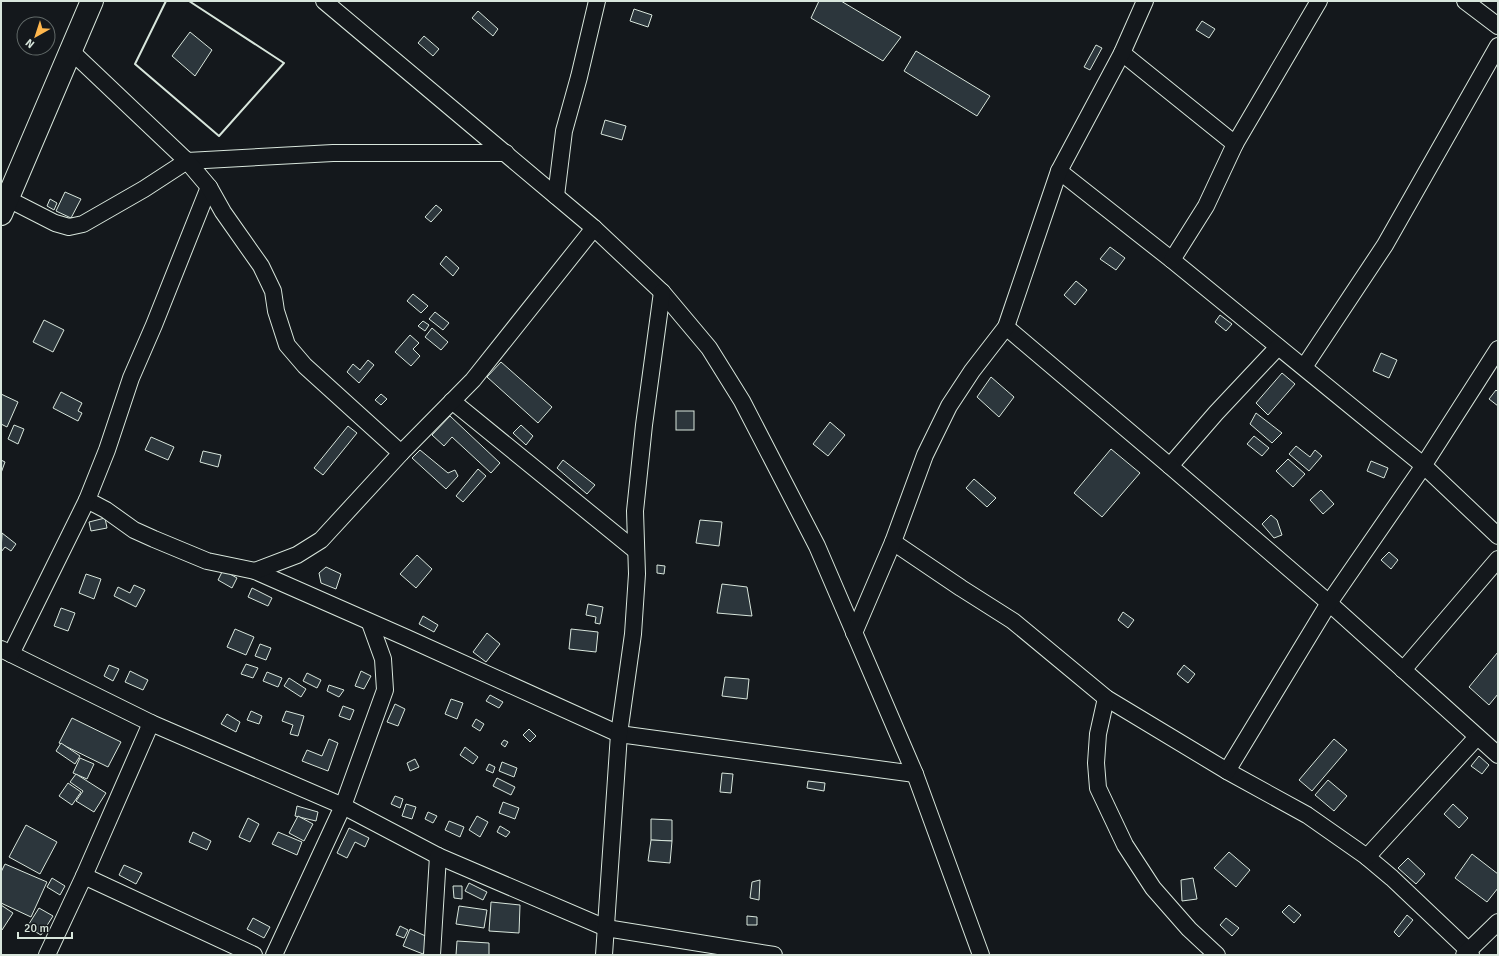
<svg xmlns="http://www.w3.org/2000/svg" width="1499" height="956" font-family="Signika,sans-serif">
<rect width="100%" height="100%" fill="#14181c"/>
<g fill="#2c363c" stroke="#d8e6dc">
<path d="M819 1H841L901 37 883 61 811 18Z"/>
<path d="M634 9 652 15 648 27 630 21Z"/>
<path d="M478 11 498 29 493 36 472 18Z"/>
<path d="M1202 21 1215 29 1209 38 1196 30Z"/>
<path d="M190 32 212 50 195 76 172 56Z"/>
<path d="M424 36 439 49 433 56 418 43Z"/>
<path d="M1096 45 1102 48 1090 70 1084 67Z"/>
<path d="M916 51 990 96 977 116 904 71Z"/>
<path d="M605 120 626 126 622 140 601 134Z"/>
<path d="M65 192 81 199 71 218 56 211Z"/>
<path d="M50 199 57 203 54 210 47 206Z"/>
<path d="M436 205 442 210 431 222 425 217Z"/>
<path d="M1110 247 1125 258 1116 270 1100 259Z"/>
<path d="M446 256 459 268 453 276 440 264Z"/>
<path d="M1076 281 1087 290 1075 305 1064 295Z"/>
<path d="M413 294 428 306 421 313 407 301Z"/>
<path d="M435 312 449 323 443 330 429 319Z"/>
<path d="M1220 315 1232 324 1226 331 1215 322Z"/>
<path d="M44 320 64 330 53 352 33 342Z"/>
<path d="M423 321 429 325 425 331 418 326Z"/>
<path d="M432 328 448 342 441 350 425 337Z"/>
<path d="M410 335 419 343 413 349 420 356 411 366 395 352Z"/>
<path d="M1381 353 1397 360 1389 378 1373 371Z"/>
<path d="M368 360 374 365 359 383 347 372 353 364 360 370Z"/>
<path d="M501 362 552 407 538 423 487 377Z"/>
<path d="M1282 373 1295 384 1268 415 1256 403Z"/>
<path d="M991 377 1014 397 999 417 977 397Z"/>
<path d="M1496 390 1498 392V406L1489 399Z"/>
<path d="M61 392 82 403 78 411 82 413 78 421 53 408Z"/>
<path d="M1 394 18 402 7 427 1 424Z"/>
<path d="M381 394 387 399 381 405 375 400Z"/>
<rect x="676" y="411" width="18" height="19"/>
<path d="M1256 413 1282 433 1272 443 1250 424Z"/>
<path d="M450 416 500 463 491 473 452 437 444 446 432 435Z"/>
<path d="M830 422 845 435 828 456 813 444Z"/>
<path d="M14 425 24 429 18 444 8 439Z"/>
<path d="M521 425 533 436 526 445 513 433Z"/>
<path d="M348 426 357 433 323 475 314 468Z"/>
<path d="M1254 436 1269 448 1262 456 1247 444Z"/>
<path d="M151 437 174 447 168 460 145 450Z"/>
<path d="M1296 446 1310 457 1315 450 1322 456 1309 471 1289 454Z"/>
<path d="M1111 449 1140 473 1102 517 1074 493Z"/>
<path d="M420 450 448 473 455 470 458 476 446 489 412 458Z"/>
<path d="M203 451 221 455 218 467 200 462Z"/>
<path d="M1288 459 1305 474 1293 487 1276 471Z"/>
<path d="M1 460 5 462 1 473Z"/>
<path d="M563 460 595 485 587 494 557 468Z"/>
<path d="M1371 461 1388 468 1384 478 1367 471Z"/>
<path d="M478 469 486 476 463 502 456 496Z"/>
<path d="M974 479 996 498 987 507 966 488Z"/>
<path d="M1321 490 1334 504 1323 514 1310 500Z"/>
<path d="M1271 515 1277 520 1282 535 1274 538 1262 524Z"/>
<path d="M105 518 107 528 91 531 89 522Z"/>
<path d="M700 520 722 522 719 546 696 543Z"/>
<path d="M2 533 16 544 11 551 5 547 1 552Z"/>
<path d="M1389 552 1398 560 1391 569 1381 560Z"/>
<path d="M417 555 432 569 416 588 400 574Z"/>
<path d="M657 565 665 566 664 574 657 573Z"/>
<path d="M326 567 341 574 336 589 321 583 319 573Z"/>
<path d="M223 570 237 578 232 588 218 580Z"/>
<path d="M86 574 101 579 94 599 79 593Z"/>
<path d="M722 584 747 587 752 616 717 613Z"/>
<path d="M134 585 145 590 136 607 114 596 118 587 130 593Z"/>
<path d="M252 588 272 598 268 606 248 597Z"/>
<path d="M588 604 603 607 600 624 595 623 596 617 586 615Z"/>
<path d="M61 608 75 613 68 631 54 626Z"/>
<path d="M1123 612 1134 620 1128 628 1118 620Z"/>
<path d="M423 616 438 625 434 632 419 624Z"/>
<path d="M235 629 254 637 246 655 227 647Z"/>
<path d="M571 629 598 632 596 652 569 649Z"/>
<path d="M487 633 500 644 486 662 473 652Z"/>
<path d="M260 644 271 648 266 660 255 656Z"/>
<path d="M1498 652V694L1489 705 1469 687Z"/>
<path d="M246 664 258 668 253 678 241 674Z"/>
<path d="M109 665 119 669 113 681 104 676Z"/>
<path d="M1184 665 1195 674 1188 683 1177 674Z"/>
<path d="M130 671 148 680 143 690 125 682Z"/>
<path d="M361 671 371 676 364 689 355 686Z"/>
<path d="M267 672 282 678 278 687 263 681Z"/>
<path d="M307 673 321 680 317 688 303 681Z"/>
<path d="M725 677 749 679 747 699 722 696Z"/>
<path d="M289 678 306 689 301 697 284 686Z"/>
<path d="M329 685 344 690 339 697 327 691Z"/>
<path d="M490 695 503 702 499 708 486 701Z"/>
<path d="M451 699 463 703 457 719 445 714Z"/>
<path d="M395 704 405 709 398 726 387 722Z"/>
<path d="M343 706 354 710 350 720 339 716Z"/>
<path d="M251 711 262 716 259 724 247 720Z"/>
<path d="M286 711 304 716 298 736 290 734 293 725 282 721Z"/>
<path d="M227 714 240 722 236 732 221 724Z"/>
<path d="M72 718 121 742 108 767 59 743Z"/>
<path d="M476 719 484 724 480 731 472 726Z"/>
<path d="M529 729 536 736 530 742 523 735Z"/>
<path d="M329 739 338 743 328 771 302 761 307 750 322 756Z"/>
<path d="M1334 739 1347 750 1312 791 1299 780Z"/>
<path d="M504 740 508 742 505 747 501 744Z"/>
<path d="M61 743 80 756 75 764 56 751Z"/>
<path d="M465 747 478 757 473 764 460 755Z"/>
<path d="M1479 756 1489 765 1482 774 1471 766Z"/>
<path d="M80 758 94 764 87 779 73 773Z"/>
<path d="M415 759 419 767 410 771 407 763Z"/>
<path d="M502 762 517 768 514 777 499 771Z"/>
<path d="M489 764 495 767 493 773 486 770Z"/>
<path d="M722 773 733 774 731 793 720 792Z"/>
<path d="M76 774 106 793 94 812 76 801 83 791 70 782Z"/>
<path d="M497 778 515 787 511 795 493 786Z"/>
<path d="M1328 780 1347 796 1334 811 1315 795Z"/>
<path d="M808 781 825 783 824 791 807 788Z"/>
<path d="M68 783 81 792 72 805 59 796Z"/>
<path d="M395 796 403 799 400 808 391 804Z"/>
<path d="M503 802 519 808 515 819 499 813Z"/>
<path d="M406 804 416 807 412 819 402 816Z"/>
<path d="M1453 804 1468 818 1459 828 1444 814Z"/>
<path d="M297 806 318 812 316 821 295 816Z"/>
<path d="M428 812 437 816 433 823 425 819Z"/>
<path d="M298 816 313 824 304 841 289 833Z"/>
<path d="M477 816 488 822 480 837 469 830Z"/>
<path d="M248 818 259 824 250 842 239 837Z"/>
<path d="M651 819 672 820V841L651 840Z"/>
<path d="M449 821 464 827 460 837 445 830Z"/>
<path d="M26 825 57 842 40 874 9 857Z"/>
<path d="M500 826 510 832 506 837 497 832Z"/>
<path d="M349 828 369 838 365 847 355 842 347 858 337 853Z"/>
<path d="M193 832 211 841 207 850 189 842Z"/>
<path d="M278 832 302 842 297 855 272 844Z"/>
<path d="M651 840 672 841 670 863 648 861Z"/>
<path d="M1229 852 1250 870 1236 887 1214 868Z"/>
<path d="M1472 854 1498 874V888L1487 902 1455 878Z"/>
<path d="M1408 858 1425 874 1416 884 1398 868Z"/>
<path d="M5 864 47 882 31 917 1 903V872Z"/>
<path d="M124 865 142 873 136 884 119 875Z"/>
<path d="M52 878 65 886 60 895 47 887Z"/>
<path d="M1193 878 1197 899 1182 901 1181 880Z"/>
<path d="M760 880 759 900 750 898 752 882Z"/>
<path d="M469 883 487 892 483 900 465 891Z"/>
<path d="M453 886H462V899L454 898Z"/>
<path d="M491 902 520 905 519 933 489 931Z"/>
<path d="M1 905 13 913 2 930H1Z"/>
<path d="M1289 905 1301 915 1294 923 1282 912Z"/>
<path d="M459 906 487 910 484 928 456 924Z"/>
<path d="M39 908 53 916 41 935 27 927Z"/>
<path d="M1407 915 1413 920 1399 937 1394 932Z"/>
<path d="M747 916 757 917V925H747Z"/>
<path d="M253 918 270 927 264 938 247 929Z"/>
<path d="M1226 918 1239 928 1232 936 1220 925Z"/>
<path d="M400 926 408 930 404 938 396 935Z"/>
<path d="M410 929 430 938 423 954 403 946Z"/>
<path d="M457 941 489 943V955H456Z"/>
</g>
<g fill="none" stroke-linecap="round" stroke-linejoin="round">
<g stroke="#d8e6dc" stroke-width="18">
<g id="minor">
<path d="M324 1 594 228 662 292 709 348 742 401 817 546 915 774 981 955"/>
<path d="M1465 1 1498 26"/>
<path d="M71 51 187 161 333 153H506"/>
<path d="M1122 53 1235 144 1319 1"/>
<path d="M1059 171 1172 260 1423 465 1498 536"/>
<path d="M209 187 154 325 131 378 107 450 87 500 106 510 134 530 154 539 207 561 255 571 407 638 619 734 915 774"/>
<path d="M556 196 564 131 579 77 597 1"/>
<path d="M8 199 55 223 69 227 83 224 144 189 187 161 209 187 223 212 261 266 273 291 276 311 287 345 305 366 401 453"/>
<path d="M1172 260 1206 206 1235 144"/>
<path d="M1006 327 1170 466 1216 413 1278 347"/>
<path d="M1304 367 1385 245 1498 46"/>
<path d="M452 401 635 550"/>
<path d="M1170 466 1329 603 1498 755"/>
<path d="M893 542 961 588 1013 621 1106 698 1227 771 1307 815 1367 857 1392 878 1469 951 1471 955"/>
<path d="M255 571 297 555 321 540 401 453 473 380 594 228"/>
<path d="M854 633 893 542 925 455 949 406 972 371 1006 327 1059 171 1122 53 1145 1"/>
<path d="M1 649 151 723 84 876 47 955"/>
<path d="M11 654 87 500"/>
<path d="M1403 670 1498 559"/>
<path d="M1106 698 1098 734 1096 763 1098 788 1125 845 1153 888 1189 929 1217 955"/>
<path d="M151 723 343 806 438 856 606 928 774 955"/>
<path d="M1227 771 1329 603 1418 474 1498 349"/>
<path d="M1367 857 1477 737"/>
<path d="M84 876 254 955"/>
<path d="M274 955 343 806 385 690 383 659 370 623"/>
<path d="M432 955 438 856"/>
<path d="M604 955 619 734 633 634 637 574 635 511 644 425 662 292"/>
<path d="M1464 955 1498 922"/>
</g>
</g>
<g stroke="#d8e6dc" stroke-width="24">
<path id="primary" d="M1 214 92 1"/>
</g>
<use href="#minor" stroke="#14181c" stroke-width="16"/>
<use href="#primary" stroke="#14181c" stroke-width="22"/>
<path stroke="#d8e6dc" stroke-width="2" d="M166 1 135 64 219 136 284 63 189 1"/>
</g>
<rect width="1499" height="956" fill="none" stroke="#d8e6dc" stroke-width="4"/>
<g transform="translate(36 36) rotate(219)"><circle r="19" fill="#14181c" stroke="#626a69"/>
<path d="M0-3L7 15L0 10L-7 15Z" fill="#ffb74d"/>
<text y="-6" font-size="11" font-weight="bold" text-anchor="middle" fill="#d8e6dc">N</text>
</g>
<path d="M18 932v6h54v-6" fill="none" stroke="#d8e6dc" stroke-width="2"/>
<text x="24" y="932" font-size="12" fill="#d8e6dc" stroke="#14181c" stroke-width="3" paint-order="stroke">20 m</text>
</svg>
